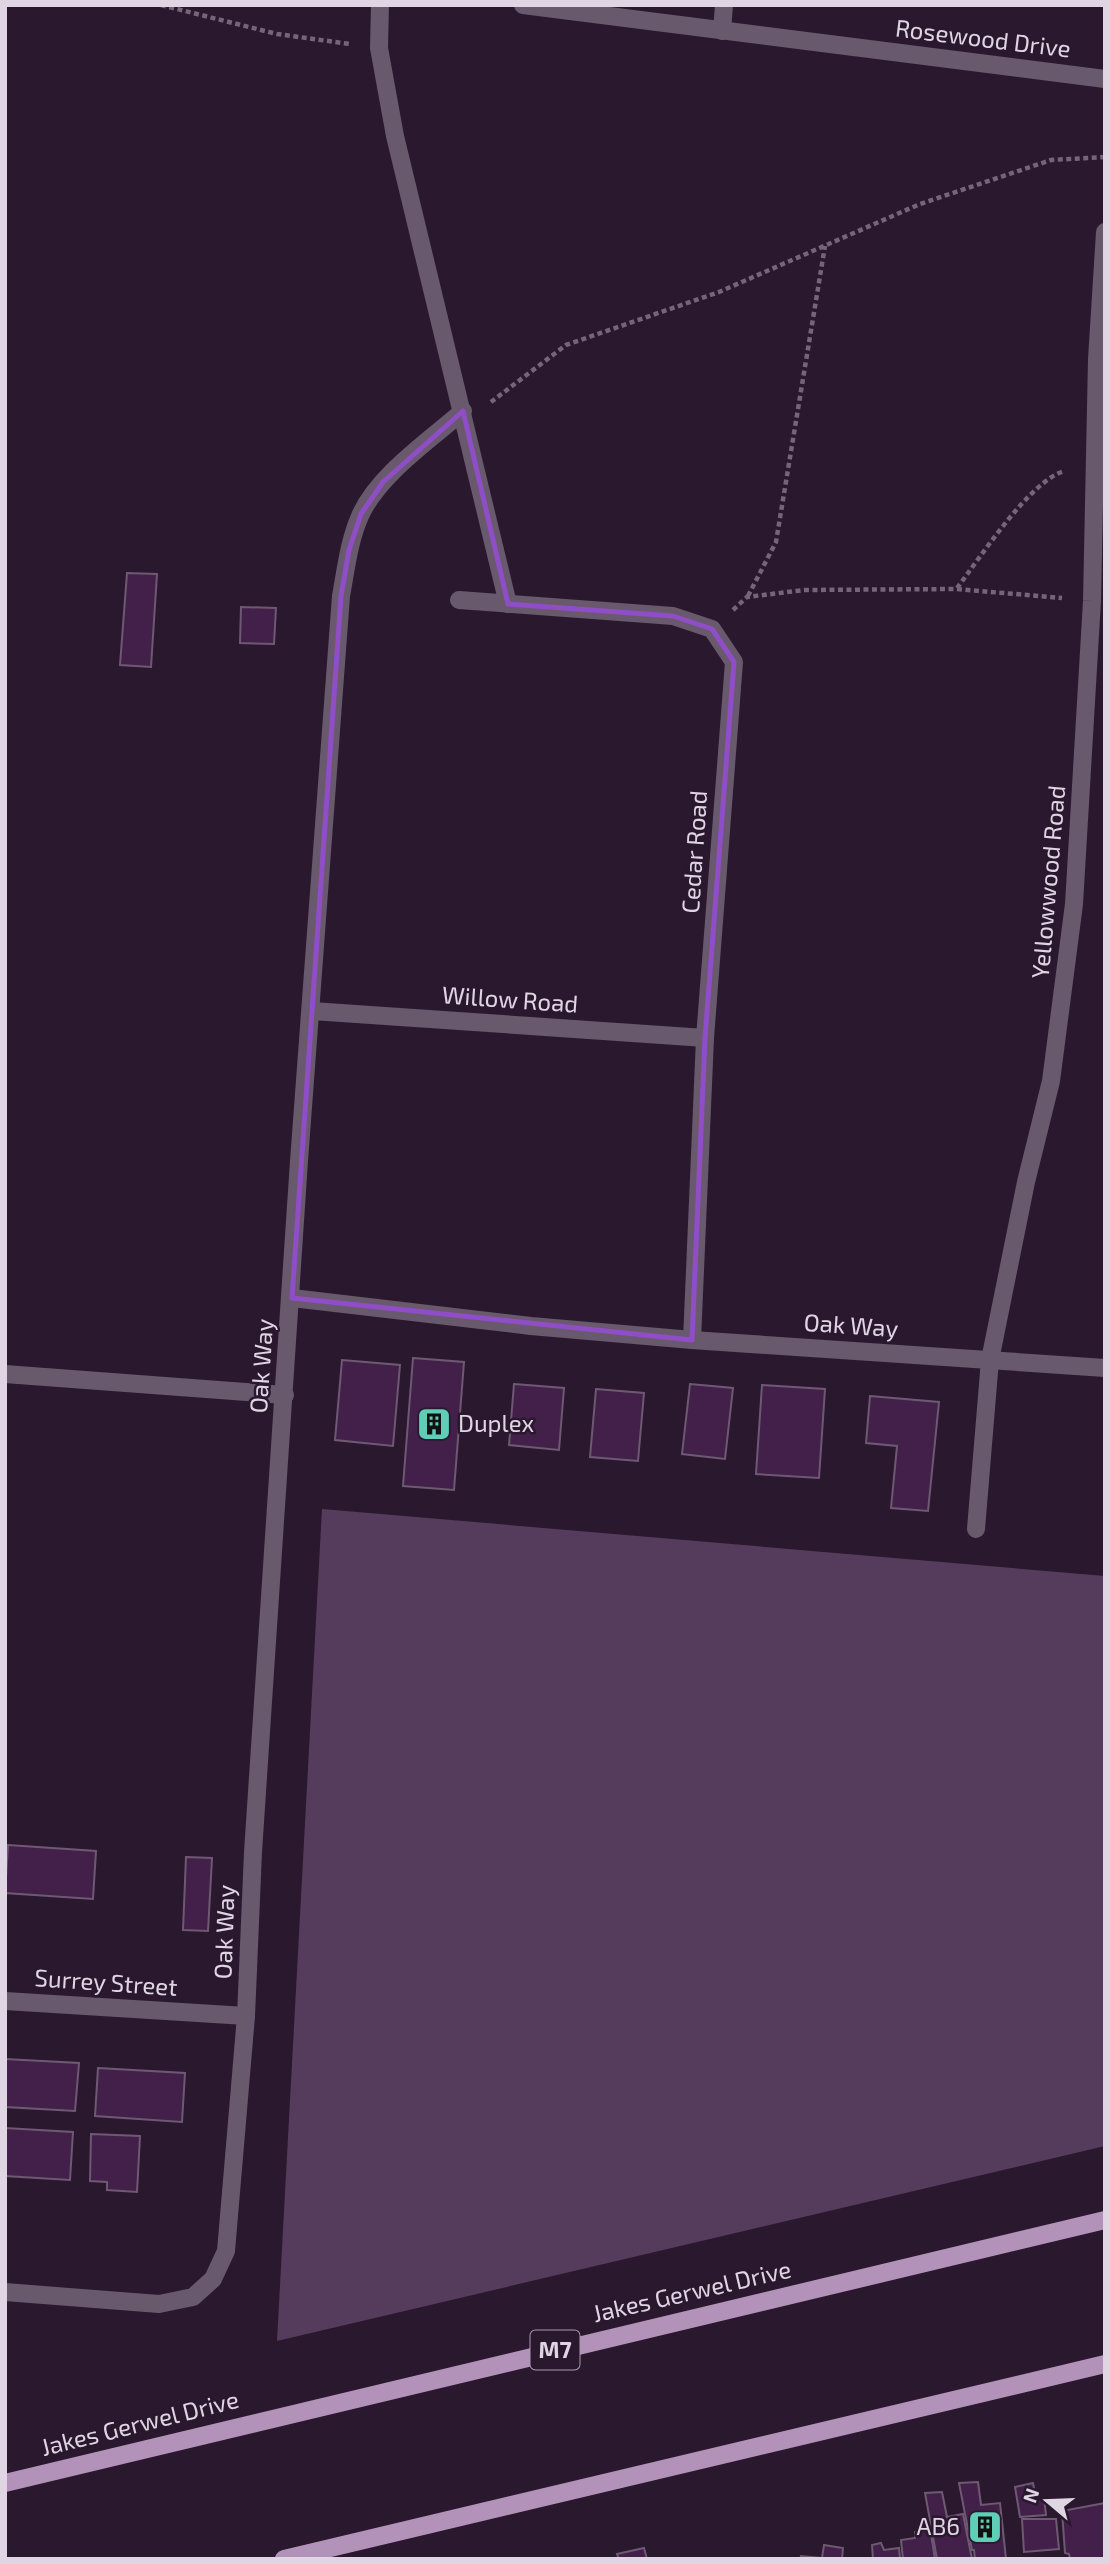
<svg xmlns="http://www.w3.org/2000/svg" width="1110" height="2564" font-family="'Exo 2',sans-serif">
<rect width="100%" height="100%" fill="#2a182e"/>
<path fill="#563c5c" d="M322 1509 1105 1576V2146L277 2341Z"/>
<g fill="#422049" stroke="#6e5972" stroke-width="2">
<path d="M127 573 157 574 151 667 120 665Z"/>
<path d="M241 607 276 608 274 644 240 643Z"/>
<path d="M413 1358 464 1362 454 1490 403 1486Z"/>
<path d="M342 1360 400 1365 393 1446 335 1440Z"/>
<path d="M514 1384 564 1388 559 1450 509 1445Z"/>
<path d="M690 1384 733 1388 725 1459 682 1454Z"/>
<path d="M762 1385 825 1389 819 1478 756 1474Z"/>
<path d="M596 1389 644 1393 638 1461 590 1457Z"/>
<path d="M870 1396 939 1402 928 1511 891 1508 897 1446 866 1443Z"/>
<path d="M8 1845 96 1851 93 1899 5 1893Z"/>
<path d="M186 1857 212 1858 208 1931 183 1930Z"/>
<path d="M5 2059 79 2063 75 2111 5 2107Z"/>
<path d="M98 2068 185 2073 182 2122 95 2116Z"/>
<path d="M5 2128 73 2132 70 2180 5 2176Z"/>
<path d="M91 2134 140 2136 137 2192 107 2190V2182L90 2181Z"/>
<path d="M978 2482 981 2505 1000 2503 1006 2559H975L974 2550H972L959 2483Z"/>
<path d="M1033 2483 1036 2499 1044 2498 1046 2515 1020 2517 1015 2487Z"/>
<path d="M942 2492 947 2517 963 2514 972 2559H937L925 2493Z"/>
<path d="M1105 2503V2559H1070L1069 2554 1065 2553 1062 2511Z"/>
<path d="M1022 2519H1056L1059 2549 1024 2552Z"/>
<path d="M930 2528 935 2559H903L901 2540 915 2538V2532Z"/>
<path d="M881 2543 884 2550 899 2548 900 2559H873L872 2545Z"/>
<path d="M824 2545 843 2548 842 2559H800L801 2556 822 2558Z"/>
<path d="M644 2548 647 2559H619L617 2554Z"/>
</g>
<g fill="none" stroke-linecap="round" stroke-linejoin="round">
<g stroke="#756578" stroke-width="4.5" stroke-dasharray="5 3.5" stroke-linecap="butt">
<path d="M161 5 277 34 350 44"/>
<path d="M491 402 566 345 719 292 920 204 1051 160 1105 157"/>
<path d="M957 588C980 558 1031 479 1065 471"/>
<path d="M748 596 776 542 825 246"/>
<path d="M733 610 747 597 804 590 956 589 1062 598"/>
</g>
<path stroke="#69596d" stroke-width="18" d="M5 1374 285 1395"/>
<g stroke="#69596d" stroke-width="18">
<path d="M380 5 379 48 395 136 508 604"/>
<path d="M523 5 1105 79"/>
<path d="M722 31 724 5"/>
<path d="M459 600 673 616 712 629 734 662 705 1038 692 1340"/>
<path d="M312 1011 705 1038"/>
<path d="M292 1298 531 1326 692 1340 1105 1368"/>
<path d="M976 1529 990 1360 1026 1182 1051 1081 1074 904 1092 601 1097 359 1105 232"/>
<path d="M5 2001 246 2016"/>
<path d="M5 2292 159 2304 193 2297 213 2279 226 2251 246 2016 253 1852 299 1161 341 596C346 569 349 541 360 516 378 475 430 440 463 411"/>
</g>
<g stroke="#b392ba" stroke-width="18">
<path d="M5 2483 1105 2220"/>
<path d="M284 2559 1105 2364"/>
</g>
</g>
<path fill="none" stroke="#8f4ec6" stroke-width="5" stroke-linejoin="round" d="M463 411 508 604 673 616 712 629 734 662 705 1038 692 1340 292 1298 341 596 349 550 361 514 383 482Z"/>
<defs>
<g id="building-square" transform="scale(1.75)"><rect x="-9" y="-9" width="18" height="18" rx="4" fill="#5eceb7" stroke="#2a182e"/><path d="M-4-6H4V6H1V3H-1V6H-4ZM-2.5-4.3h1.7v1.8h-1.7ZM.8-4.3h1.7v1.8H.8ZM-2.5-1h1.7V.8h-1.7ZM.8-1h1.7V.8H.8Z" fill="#111"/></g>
</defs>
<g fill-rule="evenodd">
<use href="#building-square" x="434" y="1424"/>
<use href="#building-square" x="985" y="2527"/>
</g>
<g text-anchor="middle" stroke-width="5" stroke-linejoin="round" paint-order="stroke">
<rect fill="#2a182e" stroke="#a99cad" stroke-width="2" x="530.5" y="2330.5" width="49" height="39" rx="5"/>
<g font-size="23" font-weight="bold" fill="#e0d5e3">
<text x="555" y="2358">M7</text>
</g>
<g font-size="24" fill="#e0d5e3" stroke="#2a182e">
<text transform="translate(983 39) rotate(7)" y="8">Rosewood Drive</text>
<text transform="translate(695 852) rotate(-86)" y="8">Cedar Road</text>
<text transform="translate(1049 882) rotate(-85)" y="8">Yellowwood Road</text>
<text transform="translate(510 1000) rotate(4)" y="8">Willow Road</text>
<text transform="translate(851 1326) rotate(4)" y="8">Oak Way</text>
<text transform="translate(262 1366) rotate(-86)" y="8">Oak Way</text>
<text transform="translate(225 1932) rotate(-88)" y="8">Oak Way</text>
<text transform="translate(106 1983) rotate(4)" y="8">Surrey Street</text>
<text transform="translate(692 2292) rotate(-13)" y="8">Jakes Gerwel Drive</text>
<text transform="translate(140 2424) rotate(-14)" y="8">Jakes Gerwel Drive</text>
</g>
<g font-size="24" fill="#e0d5e3" stroke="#2a182e" text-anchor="start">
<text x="458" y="1432">Duplex</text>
<text x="960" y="2535" text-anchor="end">AB6</text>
</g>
</g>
<rect width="1110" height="2564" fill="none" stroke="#e0d5e3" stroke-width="14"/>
<g transform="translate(1047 2501) rotate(289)" stroke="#2a182e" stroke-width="5" paint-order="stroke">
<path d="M0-5L12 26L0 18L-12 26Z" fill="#e0d5e3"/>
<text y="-10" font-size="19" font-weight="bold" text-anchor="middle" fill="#e0d5e3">N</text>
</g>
</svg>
